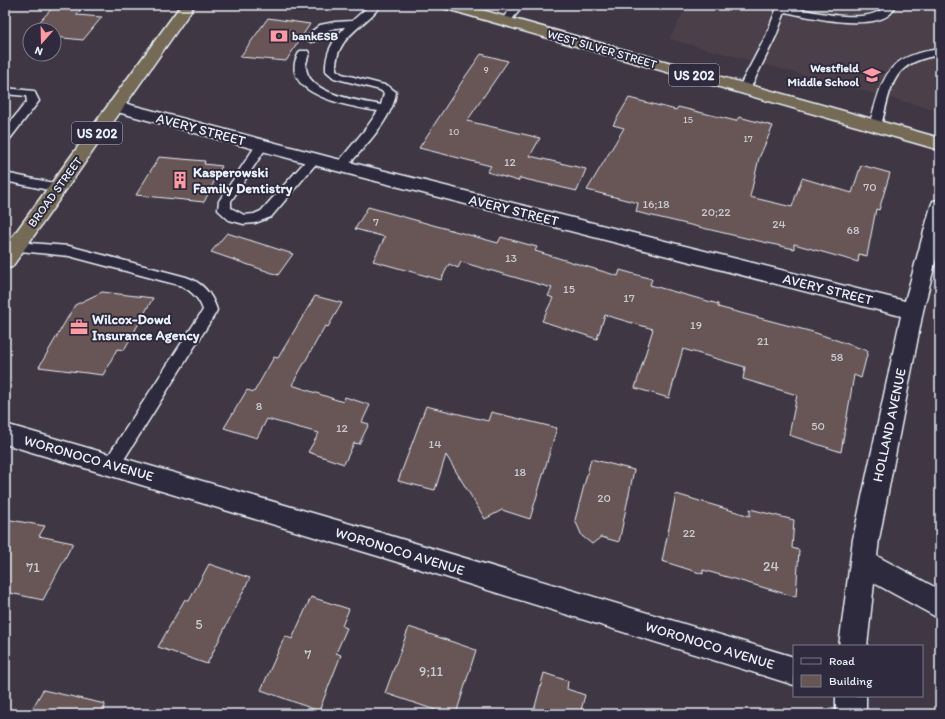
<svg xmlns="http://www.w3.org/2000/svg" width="945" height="719" font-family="Itim,sans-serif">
<rect width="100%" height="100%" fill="#403744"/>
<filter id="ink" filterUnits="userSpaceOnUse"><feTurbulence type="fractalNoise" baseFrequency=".025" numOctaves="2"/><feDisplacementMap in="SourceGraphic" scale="8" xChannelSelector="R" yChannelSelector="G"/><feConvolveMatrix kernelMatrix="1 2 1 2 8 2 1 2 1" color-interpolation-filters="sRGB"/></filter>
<g filter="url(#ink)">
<path fill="#4c4049" d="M688 5H940V111L669 39Z"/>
<g fill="#685656" stroke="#e8f1f8">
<path d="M55 5H85L76 15 102 17 83 40 54 37V30H32Z"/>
<path d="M268 18 310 24 286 61 240 57Z"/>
<path d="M481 54 508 61 467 121 540 138 530 156 586 169 577 191 520 178 518 181 487 172 491 166 419 148 465 77Z"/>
<path d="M629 98 676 110 678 107 736 121 739 117 773 126 759 158 750 197 792 207 802 178 852 193 861 165 890 173 879 210 876 209 867 256 859 254 858 262 794 244V249L728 234 636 212 638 203 587 190 624 128 613 125Z"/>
<path d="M159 157 205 161 204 164 222 166 204 202 136 195Z"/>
<path d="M368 207 498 243 501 237 537 247 535 251 618 276 620 270 652 279 650 285 718 304V307L813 332 868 351 861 378 854 375 841 452 789 435 797 395 743 379 745 367 683 349 669 398 635 388 653 329 605 315 597 339 542 321 553 298 548 296 552 288 461 262 458 268 449 264 441 280 373 261 385 237 355 229Z"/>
<path d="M227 233 293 254 278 275 211 252Z"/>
<path d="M102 292 153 298 124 350 117 349 103 375 39 367 75 305Z"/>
<path d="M315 296 342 303 328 327 325 326 292 385 343 402 345 397 370 405 362 422 369 424 359 444 354 443 344 464 308 452 319 433 267 419 257 438 224 428 247 390 254 392 274 357 278 358Z"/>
<path d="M426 406 488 421 491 412 557 428 530 519 502 510 485 519 446 455 435 490 398 481Z"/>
<path d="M591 459 634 470 619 542 601 537 592 544 582 536 575 520Z"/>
<path d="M676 494 750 516V509L794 520 792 548 799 550 796 597 703 570V574L662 561Z"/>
<path d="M5 519 45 526 39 536 73 543 43 600 5 592Z"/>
<path d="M209 564 250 578 207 664 158 647 185 599 189 601Z"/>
<path d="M311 597 349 609 342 626 347 628 336 653 341 655 319 711 261 690 285 636 292 639Z"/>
<path d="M409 627 476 650 456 714H447L385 693Z"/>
<path d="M544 673 568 681 567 689 585 695 580 714H533Z"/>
<path d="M43 690 105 704 104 714H29Z"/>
</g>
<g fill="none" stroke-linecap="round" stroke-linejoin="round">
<g stroke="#e8f1f8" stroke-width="3">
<g id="lane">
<path d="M370 5H381C364 28 335 36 336 70L342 74 388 86 396 92C393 119 363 148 345 169H337L335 166 367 127 378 111C352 107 273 94 300 51H308L309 53C308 58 305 64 306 68 309 95 361 101 381 105L384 93 380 90 334 78 326 71C325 53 333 40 345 27 332 28 323 30 315 41L311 42 306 39 311 32 320 25 335 22 352 21Z"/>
<path d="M514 5H524L509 23H501L500 21Z"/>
<path d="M778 5H788L787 6C809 11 871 27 886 5H896C894 7 893 11 891 13 871 32 810 17 785 12L776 36 750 89 744 92 740 91 738 89 766 36Z"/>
<path d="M940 49V55C891 62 892 85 881 126L879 129H871L869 126C884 77 884 56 940 49Z"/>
<path d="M5 88 34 91 39 101 9 140 5 141V129L27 101 26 96 5 94Z"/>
<path d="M262 141 266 142 268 145 231 201V208L244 215 254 214 261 211 310 156H318L320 159 271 217 255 223 244 224 229 220 218 210 219 201 258 142Z"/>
<path d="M5 173 58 184 62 185 64 188 62 191 58 192 5 181Z"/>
<path d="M15 242 69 246 186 277C202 282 212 294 217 310L215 314 118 469 112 471 106 469 104 464 106 459 203 310C199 298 192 292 182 286L69 256 10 250 8 247 10 244Z"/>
</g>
</g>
<g stroke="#e8f1f8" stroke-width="3">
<g id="street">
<path d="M116 101 329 157 905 301 931 206 933 201 940 200V244L923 311 879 539 877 556 940 590V619L874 583 867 646H839L853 539 901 316 329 169 110 110 108 106 110 102Z"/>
<path d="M5 424 378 532 794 657V685L378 556 5 444Z"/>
<rect x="836" y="696" width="30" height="18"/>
</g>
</g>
<g stroke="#e8f1f8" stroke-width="3">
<g id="highway">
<path d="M181 5H195L12 267 5 269V247Z"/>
<path d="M441 5H464L940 138V150L443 8Z"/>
</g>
</g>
<use href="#lane" fill="#2f2a3d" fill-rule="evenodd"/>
<use href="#street" fill="#2f2a3d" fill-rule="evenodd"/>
<use href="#highway" fill="#756a55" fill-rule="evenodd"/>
</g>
</g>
<defs>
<g id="bank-bare" transform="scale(1.38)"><path d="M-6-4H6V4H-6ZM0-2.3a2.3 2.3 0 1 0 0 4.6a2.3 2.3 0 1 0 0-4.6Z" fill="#ff9aa2" stroke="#2f2a3d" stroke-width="2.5" paint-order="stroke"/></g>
<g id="school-bare" transform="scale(1.38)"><path d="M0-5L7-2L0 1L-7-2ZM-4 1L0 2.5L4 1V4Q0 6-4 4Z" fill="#ff9aa2" stroke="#2f2a3d" stroke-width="2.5" paint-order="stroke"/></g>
<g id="building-bare" transform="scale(1.38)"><path d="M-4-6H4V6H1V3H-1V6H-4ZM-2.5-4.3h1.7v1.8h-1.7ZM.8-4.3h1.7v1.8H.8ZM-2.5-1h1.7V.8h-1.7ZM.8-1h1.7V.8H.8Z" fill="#ff9aa2" stroke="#2f2a3d" stroke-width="2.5" paint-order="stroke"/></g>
<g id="office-bare" transform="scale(1.38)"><path d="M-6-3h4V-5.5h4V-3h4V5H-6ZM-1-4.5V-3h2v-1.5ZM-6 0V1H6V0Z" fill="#ff9aa2" stroke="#2f2a3d" stroke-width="2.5" paint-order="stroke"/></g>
</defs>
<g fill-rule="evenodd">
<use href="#bank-bare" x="279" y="36"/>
<use href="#school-bare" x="872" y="75"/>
<use href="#building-bare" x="180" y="180"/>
<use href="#office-bare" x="79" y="327"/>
</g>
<g text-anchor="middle" stroke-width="4" stroke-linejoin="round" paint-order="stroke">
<g font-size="10" fill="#c8cad0">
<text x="486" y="73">9</text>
<text x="688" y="123">15</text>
<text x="454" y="135">10</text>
<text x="748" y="142">17</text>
</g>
<g font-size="12" font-weight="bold" fill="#e8f1f8" stroke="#2f2a3d" text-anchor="start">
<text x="292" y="40">bankESB</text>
<text x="859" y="72" text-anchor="end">Westfield<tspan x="859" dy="14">Middle School</tspan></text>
</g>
<g font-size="12" fill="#e8f1f8" stroke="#2f2a3d">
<text transform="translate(602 49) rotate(16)" y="4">WEST SILVER STREET</text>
<text transform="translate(55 192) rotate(-54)" y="4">BROAD STREET</text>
</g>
<g font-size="12" fill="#c8cad0">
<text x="510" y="166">12</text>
<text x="870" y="191">70</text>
<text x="656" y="208">16;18</text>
<text x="716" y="216">20;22</text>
<text x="376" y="226">7</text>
<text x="779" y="228">24</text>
<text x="853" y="234">68</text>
<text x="511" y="262">13</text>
<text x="569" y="293">15</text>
<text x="629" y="302">17</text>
<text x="696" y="329">19</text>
<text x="763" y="345">21</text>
<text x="837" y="361">58</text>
<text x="259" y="410">8</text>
<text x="818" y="430">50</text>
<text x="342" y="432">12</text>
<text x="435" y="448">14</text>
<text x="520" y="476">18</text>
<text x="604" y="502">20</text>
<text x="689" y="537">22</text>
</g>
<g fill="#2f2a3d" stroke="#b0b5c0" stroke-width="1">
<rect x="669" y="64" width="50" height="22" rx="3"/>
<rect x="72" y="122" width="50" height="22" rx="3"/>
</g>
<g font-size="13" font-weight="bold" fill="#e8f1f8">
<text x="694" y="80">US 202</text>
<text x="97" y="138">US 202</text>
</g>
<g font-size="14" fill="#e8f1f8" stroke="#2f2a3d">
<text transform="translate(201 129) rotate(15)" y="5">AVERY STREET</text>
<text transform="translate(514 210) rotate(14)" y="5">AVERY STREET</text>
<text transform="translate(828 289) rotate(14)" y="5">AVERY STREET</text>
<text transform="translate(889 425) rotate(-78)" y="5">HOLLAND AVENUE</text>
<text transform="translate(89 458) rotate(16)" y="5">WORONOCO AVENUE</text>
<text transform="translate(400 551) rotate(17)" y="5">WORONOCO AVENUE</text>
<text transform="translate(710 645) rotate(17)" y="5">WORONOCO AVENUE</text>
</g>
<g font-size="14" font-weight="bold" fill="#e8f1f8" stroke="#2f2a3d" text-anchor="start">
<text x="193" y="177">Kasperowski<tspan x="193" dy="16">Family Dentistry</tspan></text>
<text x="92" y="324">Wilcox-Dowd<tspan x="92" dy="16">Insurance Agency</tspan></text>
</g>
<g font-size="14" fill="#c8cad0">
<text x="771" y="571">24</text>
<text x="33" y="572">71</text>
<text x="199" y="629">5</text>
<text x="308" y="659">7</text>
<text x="431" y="676">9;11</text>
</g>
</g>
<rect width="945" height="719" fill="none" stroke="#2f2a3d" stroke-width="20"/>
<rect x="10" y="10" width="925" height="699" fill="none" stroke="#e8f1f8" stroke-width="1.5" filter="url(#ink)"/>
<rect x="793" y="645" width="130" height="52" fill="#2f2a3d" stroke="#797a88"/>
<rect x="801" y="658" width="20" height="6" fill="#2f2a3d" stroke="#797a88"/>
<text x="829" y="665" font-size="12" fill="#e8f1f8">Road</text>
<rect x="801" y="675" width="20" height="12" fill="#685656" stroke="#797a88"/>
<text x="829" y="685" font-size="12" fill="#e8f1f8">Building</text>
<g transform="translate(42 42) rotate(200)"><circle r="19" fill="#2f2a3d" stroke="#797a88"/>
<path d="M0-3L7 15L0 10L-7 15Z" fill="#ff9aa2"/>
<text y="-6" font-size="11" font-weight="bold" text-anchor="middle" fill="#e8f1f8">N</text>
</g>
</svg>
